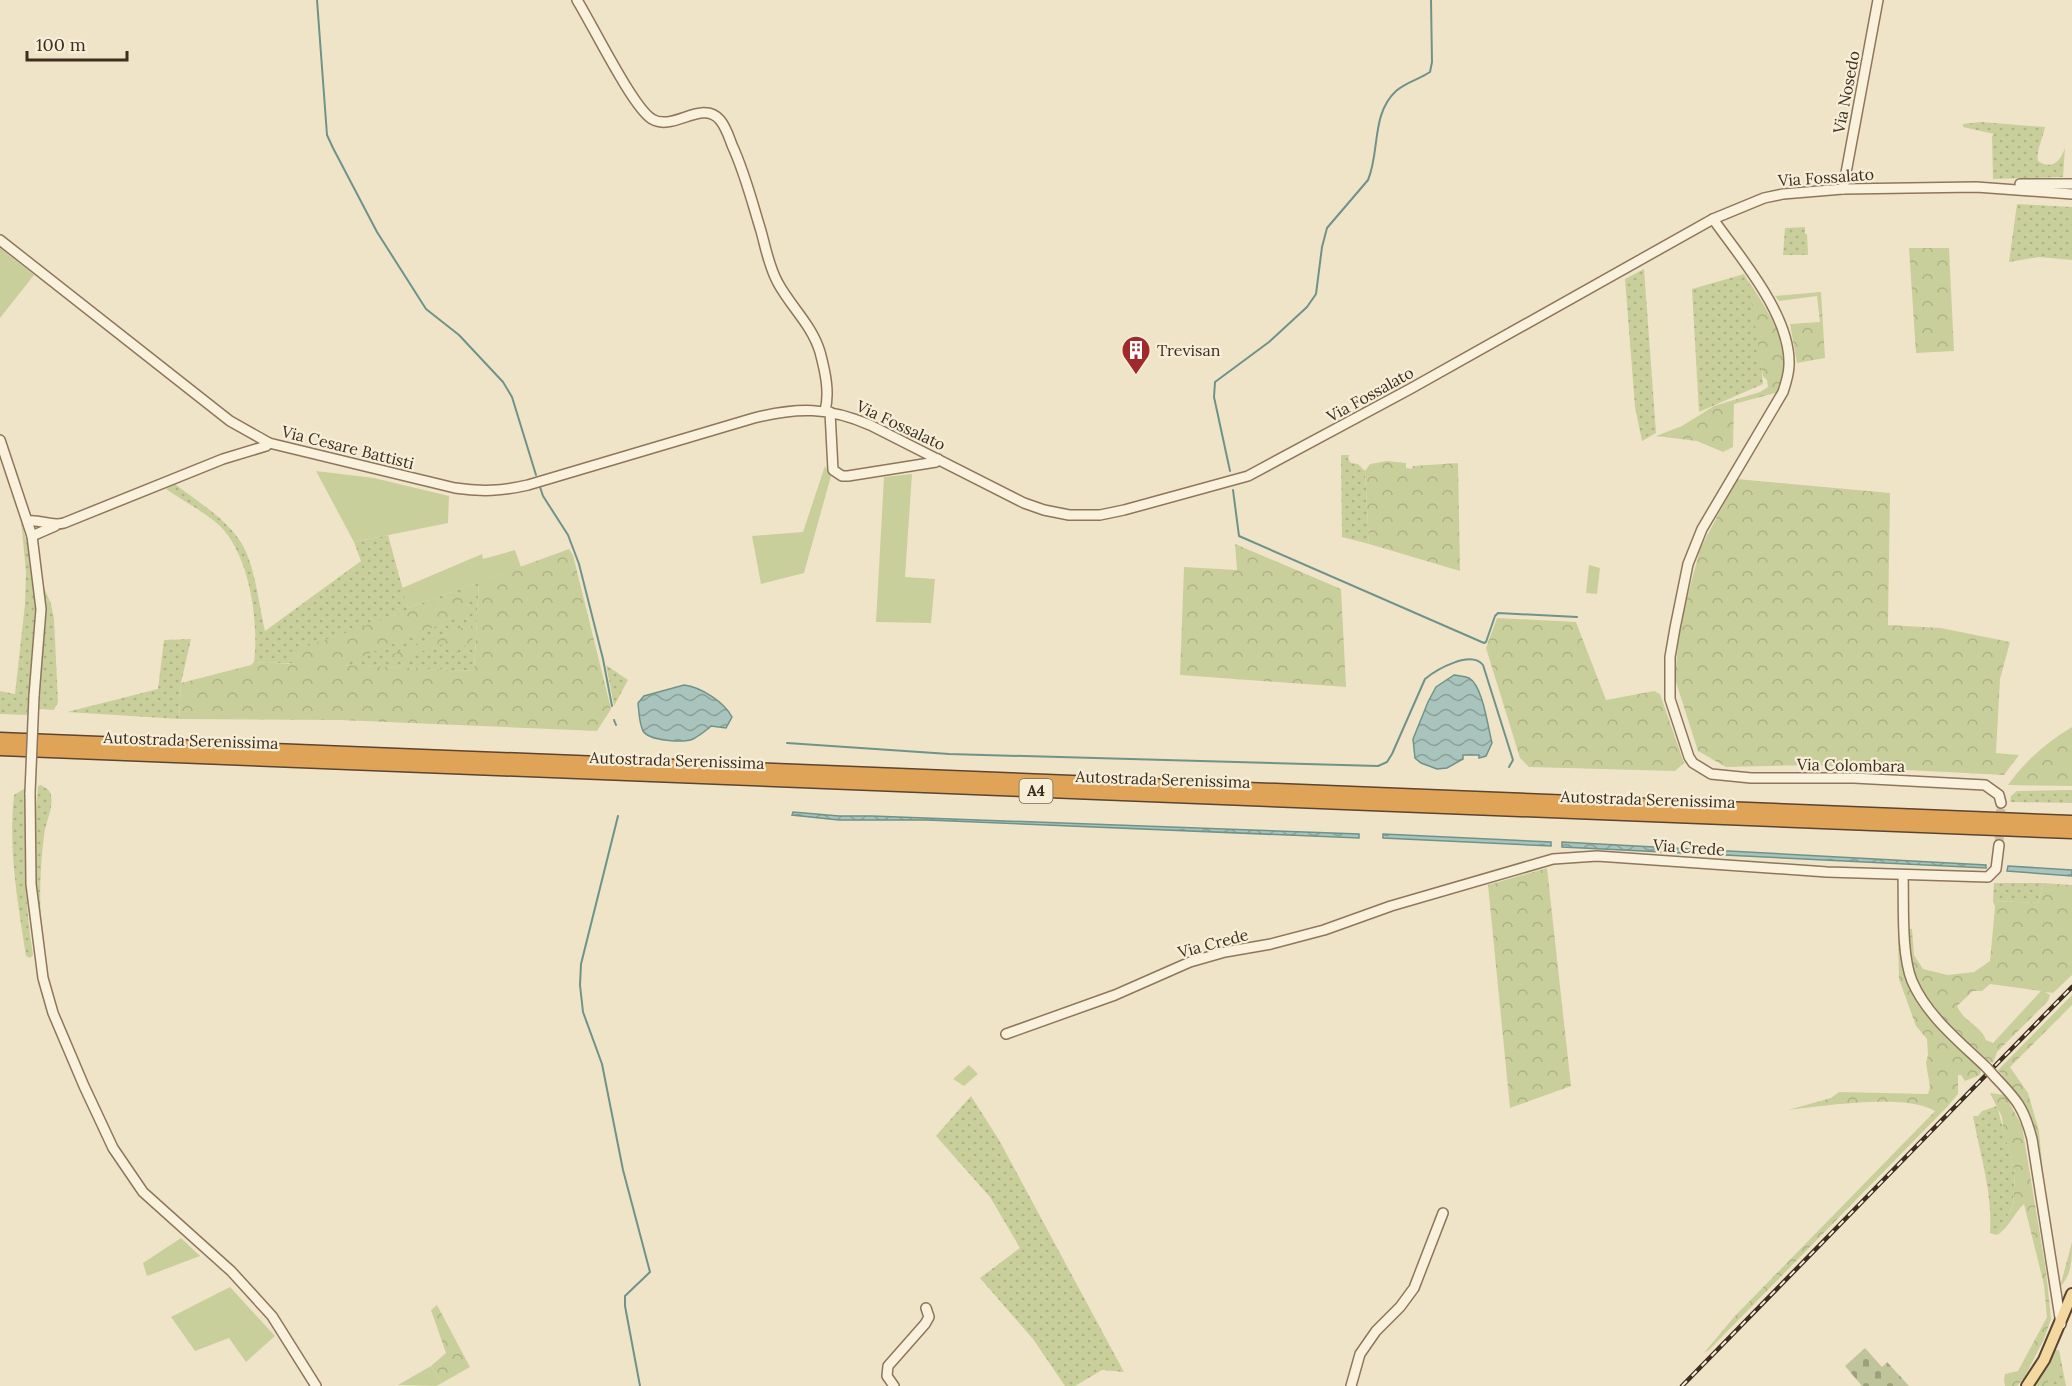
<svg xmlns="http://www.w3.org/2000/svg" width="2072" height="1386" font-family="Lora,serif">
<defs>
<pattern id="grass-dots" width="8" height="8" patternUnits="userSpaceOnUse" patternTransform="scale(1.5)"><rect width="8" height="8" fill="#c9cf9b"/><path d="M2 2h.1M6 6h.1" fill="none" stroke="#aeb285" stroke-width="1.8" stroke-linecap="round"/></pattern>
<pattern id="forest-crowns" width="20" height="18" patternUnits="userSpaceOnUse" patternTransform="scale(1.5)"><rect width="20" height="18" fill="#c9cf9b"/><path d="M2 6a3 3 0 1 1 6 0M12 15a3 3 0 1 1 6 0" fill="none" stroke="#aeb285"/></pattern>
<pattern id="cemetery-stones" width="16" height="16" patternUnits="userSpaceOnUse" patternTransform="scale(1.5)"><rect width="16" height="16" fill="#bfc49a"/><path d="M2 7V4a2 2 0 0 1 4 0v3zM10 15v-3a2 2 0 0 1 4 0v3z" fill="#9ca07d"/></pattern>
<pattern id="water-waves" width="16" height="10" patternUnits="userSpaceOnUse" patternTransform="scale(1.5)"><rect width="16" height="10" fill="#a9c4bc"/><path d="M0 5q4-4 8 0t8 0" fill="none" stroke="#8ba098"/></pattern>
</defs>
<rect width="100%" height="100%" fill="#f0e4c8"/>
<g fill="url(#grass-dots)">
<path d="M1981 122 2045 127C2043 138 2036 150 2038 161 2052 170 2060 162 2065 148L2063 177 1993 179 1992 136 1994 134 1963 127V124Z"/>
<path d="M2017 204 2072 207V260L2039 257 2009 262Z"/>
<path d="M1805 227V234H1807L1808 255H1783L1785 228Z"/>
<path d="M1644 269 1656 433 1642 441 1635 407 1625 279Z"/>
<path d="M1744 274C1760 299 1760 354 1763 384L1699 412 1692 289Z"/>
<path d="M1341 455H1349L1348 459 1351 463 1358 464 1365 471 1369 544 1342 537Z"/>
<path d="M175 484C198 502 227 519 242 544 255 566 259 605 265 631L361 561 354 542 388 535 408 608 479 582 474 671 254 662C259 622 250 556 220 526 205 512 183 501 166 489Z"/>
<path d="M21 520 33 568 35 608 28 708 27 715 0 714V691L15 694 25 604 26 572Z"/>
<path d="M43 585 51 604 54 619 58 702 54 710 39 709 44 630Z"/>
<path d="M191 639 181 683 179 719 67 712 158 689 164 640Z"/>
<path d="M606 665 628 680 614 706Z"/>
<path d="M41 785C45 788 50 789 51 795 54 808 45 823 44 836 40 868 39 899 42 931L39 932C34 883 33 835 38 786Z"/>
<path d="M27 787C24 844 24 899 33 955L30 958 26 956C18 903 8 849 14 795Z"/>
<path d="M2072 790V803L2010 802 2011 796 2017 791Z"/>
<path d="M1994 883H2043L2038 903 1993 901Z"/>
<path d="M971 1096 999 1140 1124 1372 1102 1370 1075 1386H1065L1033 1339 980 1278 1020 1248 990 1197 936 1136Z"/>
<path d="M1997 1106 2015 1173 2013 1206 1997 1235 1990 1233C1993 1195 1980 1154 1973 1116H1978L1982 1111Z"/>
<path d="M2056 1350H2059L2066 1386H2033L2053 1351Z"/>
</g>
<g fill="url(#forest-crowns)" fill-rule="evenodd">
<path d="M1909 248H1949L1954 351 1916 353Z"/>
<path d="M1748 280C1771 316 1794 348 1779 392L1734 404 1733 447 1723 452 1697 441 1656 436 1682 426 1714 406 1760 392 1768 387 1767 380 1763 376Z"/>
<path d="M1821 292 1825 358 1797 363 1790 324 1820 322 1817 296 1779 301 1775 296Z"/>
<path d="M1387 461 1406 463V468L1412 469 1413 466 1458 463 1460 571 1369 544 1365 471 1370 464Z"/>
<path d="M1737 479 1890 493 1888 625 1941 628 2010 642 2000 679 1996 753 2019 755 2004 775 1809 765 1726 767 1698 751 1675 679 1678 643 1684 610 1700 549Z"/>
<path d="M1235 544 1341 589 1346 687 1180 675 1184 567 1237 570Z"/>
<path d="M569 549 573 555 611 709 597 731 340 720 179 719 181 683 251 665 254 662 294 664 289 657 290 652 474 588 476 597 466 604 469 613 341 665 474 671 479 582Z"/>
<path d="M1497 618 1576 622 1606 700 1654 691 1660 694 1684 763 1675 771 1529 767 1520 758 1486 648Z"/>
<path d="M471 624 472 644 468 646 459 645 457 653 439 644 396 663 380 659Z"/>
<path d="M2072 727V786L2008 785C2025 761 2047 742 2072 727Z"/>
<path d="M1547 868 1571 1086 1510 1108 1488 885Z"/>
<path d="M2043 883 2072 885V975L2053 993 2045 992 2050 995 2048 1001 1997 1052 1993 1063 1988 1061C1963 1038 1931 1013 1917 980 1910 964 1910 946 1909 929H1912L1914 955 1923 969 1948 975 1974 972 1990 961 1995 907 1993 901 2038 903ZM1990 984 2041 991 1993 1043 1986 1040C1979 1024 1965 1023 1957 1006L1973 991H1982Z"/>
<path d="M1898 937H1902V967L1920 1007 1981 1070 1980 1075 1965 1081 1961 1075H1958V1094L1948 1106 1709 1350 1704 1353 1734 1317 1935 1111C1906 1093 1823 1106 1788 1110L1831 1098 1839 1092 1928 1094 1930 1087 1926 1063 1928 1055 1927 1039 1916 1026 1899 979Z"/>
<path d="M2072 995V1005L2010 1067 2028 1093 2039 1131 2047 1217 2033 1127 2021 1098 1998 1070Z"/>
<path d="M1990 1093 2005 1095 2022 1126 2046 1271 2051 1319 2044 1339 2024 1378 2017 1386H2005L2004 1379 2005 1374 2018 1371 2047 1317 2044 1285 2024 1204C2014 1213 2009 1228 1997 1235L2013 1206 2015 1173 2003 1129 2002 1117Z"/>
<path d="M2072 1242C2072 1260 2072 1274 2060 1287Z"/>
<path d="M437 1305 470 1367 442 1383 431 1366 446 1353 431 1310Z"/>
<path d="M2057 1352C2062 1366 2059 1371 2048 1381L2047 1386H2035L2050 1358Z"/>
</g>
<path fill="url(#cemetery-stones)" d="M1865 1348 1882 1367 1887 1362 1909 1386H1862L1845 1366Z"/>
<g fill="#c9cf9b">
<path d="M0 248 34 275 0 318Z"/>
<path d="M825 466 831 476 804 573 761 584 752 536 803 532Z"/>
<path d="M316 471 374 478 449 496 448 523 354 542Z"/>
<path d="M912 474 905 577 935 579 931 623 876 622 884 477Z"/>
<path d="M515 550 521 567 408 608 402 588 482 554 483 559Z"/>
<path d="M1589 565 1600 568 1597 594 1586 593Z"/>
<path d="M969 1065 978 1074 964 1086 953 1079Z"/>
<path d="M181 1238 200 1256 147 1276 143 1263Z"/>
<path d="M230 1287 275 1336 246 1362 229 1338 195 1351 171 1317Z"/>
<path d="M431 1366 442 1383 436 1386 398 1385Z"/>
</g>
<g fill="url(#water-waves)" stroke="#6f938a" stroke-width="1.5">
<path d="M1454 675C1459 676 1464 676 1469 678 1483 686 1488 728 1492 743L1486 756 1479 758V755H1463V759L1447 768 1437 769 1421 763 1415 758 1413 739 1428 702 1436 687Z"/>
<path d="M684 685C701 687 724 702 732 717L726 728 711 726 709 728C704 732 699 736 693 739 684 743 649 741 643 731 639 723 639 712 638 703L644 696Z"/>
<path d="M793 812 839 816H872L1359 834V838L927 820H839L792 815Z"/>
<path d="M1383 834 1551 842V846L1383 838Z"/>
<path d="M1562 842 1986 865V868L1562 847Z"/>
<path d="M2008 866 2072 870V876L2007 871Z"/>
</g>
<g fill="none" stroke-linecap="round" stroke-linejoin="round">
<g stroke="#6f938a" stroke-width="2">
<path d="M317 0 327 135 333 148 377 232 426 309 459 335 503 382 512 397 536 475"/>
<path d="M1230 471 1214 397 1215 382 1269 342 1307 307 1316 294 1322 247 1327 228 1368 180C1380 152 1371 114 1396 91 1406 82 1420 79 1430 72L1432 62 1431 0"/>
<path d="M540 487 543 496 568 535 579 564 603 659 612 706"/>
<path d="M1233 490 1239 536 1484 643 1486 642 1495 616 1498 613 1577 617"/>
<path d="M614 720 616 725"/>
<path d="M787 743 949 754 1378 766 1387 762 1392 754 1425 679C1437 669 1471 650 1483 665L1513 760 1509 767"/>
<path d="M618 816 581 964 580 985 583 1012 602 1064 623 1170 650 1272 625 1296V1306L640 1386"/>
</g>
<path stroke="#ccc0a6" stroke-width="9" stroke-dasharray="9 4.5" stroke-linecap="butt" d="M1999 845 2001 803"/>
<g stroke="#8d765c" stroke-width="12">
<g id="minor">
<path d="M577 0C592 24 633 108 652 119 673 132 702 99 720 120 726 127 729 137 732 145 745 173 752 202 761 231 766 249 769 267 778 283 791 307 812 325 820 352 825 371 830 392 825 411"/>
<path d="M2020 184H2072"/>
<path d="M1843 189 1878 0"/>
<path d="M1713 219C1740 257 1791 316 1789 365 1789 374 1786 383 1783 392L1702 529 1688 564 1675 628 1670 657V699L1689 757 1693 763 1711 774 1751 778H1854L1985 785 1999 795 2001 803"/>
<path d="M0 240 230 421 269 443 455 488C482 492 502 491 528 485L754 418C798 407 828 407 870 425L1024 503 1044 510 1069 515H1100L1124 510 1248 476 1410 389 1713 219 1764 198 1783 194 1843 189 1976 187 2072 194"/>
<path d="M830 412 833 470 842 476H848L936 462 938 459"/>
<path d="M0 440 32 536 41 609 34 696"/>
<path d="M28 521C41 519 51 527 64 523L223 459 266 446 269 443"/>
<path d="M32 536 55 526"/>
<path d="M30 793 31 884 43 978 53 1013 84 1086 113 1148 143 1192 231 1271 272 1316 316 1386"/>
<path d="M1903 875C1904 905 1901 954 1912 981 1927 1016 1960 1042 1987 1068"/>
<path d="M1006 1034 1115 995 1190 962 1225 952 1271 944 1324 930 1391 906 1553 859 1597 856 1827 872 1988 877 1996 869 1999 845"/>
<path d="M1995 1077C2017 1100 2024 1108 2032 1139L2061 1324"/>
<path d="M894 1386 887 1376 888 1366 925 1324 929 1317 926 1308"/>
<path d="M1351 1386 1360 1354 1376 1331 1400 1307 1414 1288 1443 1213"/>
</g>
</g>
<g stroke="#5b4430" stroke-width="14">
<path id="major" d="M2027 1386 2044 1360 2072 1294"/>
</g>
<g stroke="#5b4430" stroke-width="15">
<g id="highway">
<path d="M0 739 2072 822"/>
<path d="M0 749 2072 832"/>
</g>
</g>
<use href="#minor" stroke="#faf1dc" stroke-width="9"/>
<use href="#major" stroke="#f3d9a0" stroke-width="10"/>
<use href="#highway" stroke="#e0a458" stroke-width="12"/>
<g stroke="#3d2e20" stroke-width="4.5">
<path id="rail" d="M1682 1386 2072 987"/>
</g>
<use href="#rail" stroke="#f7eed8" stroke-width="2" stroke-dasharray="7" stroke-linecap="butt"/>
<g stroke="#8d765c" stroke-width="12" stroke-linecap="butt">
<g id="minor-bridge">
<path d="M30 793 34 696"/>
<path d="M1987 1068 1995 1077"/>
</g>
</g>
<use href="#minor-bridge" stroke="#faf1dc" stroke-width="9"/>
</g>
<defs>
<g id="building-pin" transform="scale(1.5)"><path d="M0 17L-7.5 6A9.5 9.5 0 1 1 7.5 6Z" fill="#9e2a2b" stroke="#f7eed8"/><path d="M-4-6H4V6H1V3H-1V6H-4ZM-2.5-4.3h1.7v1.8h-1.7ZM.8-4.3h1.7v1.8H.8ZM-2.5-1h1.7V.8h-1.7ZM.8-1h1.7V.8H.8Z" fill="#fff"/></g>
</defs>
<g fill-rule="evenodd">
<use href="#building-pin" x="1136" y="350"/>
</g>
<g text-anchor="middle" stroke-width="4.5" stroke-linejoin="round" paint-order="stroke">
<rect fill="#f7eed8" stroke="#756857" stroke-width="1.5" x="1019.5" y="779" width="33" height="24" rx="4.5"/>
<g font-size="15" font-weight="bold" fill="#3d2e20">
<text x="1036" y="796">A4</text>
</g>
<g font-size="16" fill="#3d2e20" stroke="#f7eed8">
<text transform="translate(1846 92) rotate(-79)" y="6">Via Nosedo</text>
<text transform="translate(1826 177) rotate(-4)" y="6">Via Fossalato</text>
<text transform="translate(1370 394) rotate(-29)" y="6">Via Fossalato</text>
<text transform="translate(901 425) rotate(25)" y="6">Via Fossalato</text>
<text transform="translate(348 447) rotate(14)" y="6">Via Cesare Battisti</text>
<text transform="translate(191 740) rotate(2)" y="6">Autostrada Serenissima</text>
<text transform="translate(677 760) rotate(2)" y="6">Autostrada Serenissima</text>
<text transform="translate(1851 765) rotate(1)" y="6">Via Colombara</text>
<text transform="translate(1163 779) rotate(2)" y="6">Autostrada Serenissima</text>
<text transform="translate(1648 799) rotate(2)" y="6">Autostrada Serenissima</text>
<text transform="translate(1689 847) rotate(4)" y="6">Via Crede</text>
<text transform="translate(1213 943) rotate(-15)" y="6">Via Crede</text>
</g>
<g font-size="16" fill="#3d2e20" stroke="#f7eed8" text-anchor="start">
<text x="1157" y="356">Trevisan</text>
</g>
</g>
<path d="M27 51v9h100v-9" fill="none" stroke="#3d2e20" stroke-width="3"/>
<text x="36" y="51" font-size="18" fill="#3d2e20" stroke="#f7eed8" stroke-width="4.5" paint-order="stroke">100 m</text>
</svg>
